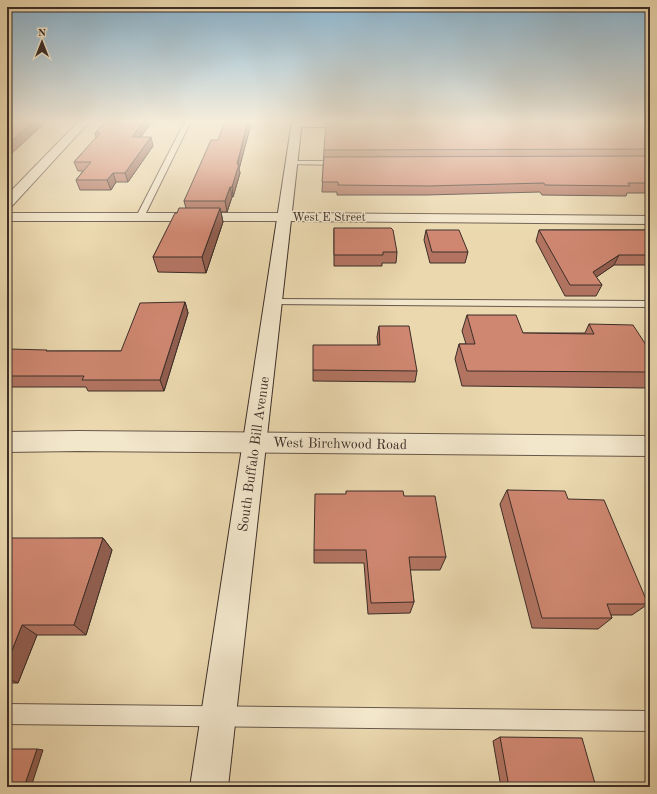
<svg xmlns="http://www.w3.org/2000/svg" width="657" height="794" font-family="'Old Standard TT',serif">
<rect width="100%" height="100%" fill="#ebd8af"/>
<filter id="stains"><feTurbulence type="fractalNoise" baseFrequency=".005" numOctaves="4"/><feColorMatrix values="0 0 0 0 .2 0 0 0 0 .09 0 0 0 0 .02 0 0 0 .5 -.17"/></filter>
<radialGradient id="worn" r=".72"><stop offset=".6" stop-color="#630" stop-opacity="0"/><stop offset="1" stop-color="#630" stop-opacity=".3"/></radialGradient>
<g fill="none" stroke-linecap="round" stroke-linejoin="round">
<g stroke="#68584a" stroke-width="2">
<g id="lane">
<path d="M185 121H191L144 217 140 219H137L136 217Z"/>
<path d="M292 161H339L342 163 339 165 290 164 289 163Z"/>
<path d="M274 299 650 301V307L271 304 269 302 271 300Z"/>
<path d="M7 704 650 711V731L7 724Z"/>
</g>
</g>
<g stroke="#68584a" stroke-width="2">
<g id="street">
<path d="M79 121H90L12 206 7 207V195Z"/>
<path d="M294 121H358L360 124 355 127H297L292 124Z"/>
<path d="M7 213H285L650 216V224L285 221H7Z"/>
<path d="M78 431 650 436V456L78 451 7 452V432Z"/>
</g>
</g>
<g stroke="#3d2e28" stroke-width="2">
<path id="secondary" d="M292 121H302L228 787H190Z"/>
</g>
<use href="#lane" fill="#f2e6cb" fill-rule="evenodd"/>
<use href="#street" fill="#f2e6cb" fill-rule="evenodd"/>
<use href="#secondary" fill="#f2e6cb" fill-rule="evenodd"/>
</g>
<g fill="#b27461" stroke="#3d2e28">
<path d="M7 121 10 155H8L7 157Z"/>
<path d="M106 121H151V123L141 137 153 146 128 182H116L111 190H80L76 180 83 171H78L74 162 96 138 95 133Z"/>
<path d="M650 121V193H627L626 196 542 195 540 192 426 195H337V192H322L324 150Z"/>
<path d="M251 124 239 169 240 173 233 197H232L227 212H221L223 222 206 273 158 272 153 257 177 213 186 208 184 201 218 140Z"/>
<path d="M334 228 397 252 396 263H382V266H334Z"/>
<path d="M426 230 468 252 465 263H430L424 240Z"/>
<path d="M539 230H650V265H614L596 277 602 285 596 296H565L536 241Z"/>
<path d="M185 302 188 313 164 391H88L86 387H7V353L48 351H121Z"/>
<path d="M467 315 523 333H585L589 324 650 351V388L462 386 455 359 459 344H466L462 331Z"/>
<path d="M379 326 417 371 415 382 313 381V370L378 345 377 337Z"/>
<path d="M507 490 568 499 648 604 632 615H611L612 618 598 629 532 628 500 504Z"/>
<path d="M404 496 446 557 440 570H410L414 602 410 613 368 614 364 563H314V550Z"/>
<path d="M650 505V512L648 507Z"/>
<path d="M103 538 112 550 86 635H37L18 683H7V539Z"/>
<path d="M500 737 596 787H501L493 741Z"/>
</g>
<g fill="#915e4f" stroke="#3d2e28">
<path d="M34 121H47L10 155 7 149V145Z"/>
<path d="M144 121H151V123L134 146 132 137Z"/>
<path d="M248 121H251V124L239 169 240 173 233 197 232 187Z"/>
<path d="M151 137 153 146 128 182 125 173Z"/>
<path d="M113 173 116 182 111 190 107 180Z"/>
<path d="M230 187 232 197 227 212 225 201Z"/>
<path d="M220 208 223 222 206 273 202 257Z"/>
<path d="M619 255 614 265 588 283 593 272Z"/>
<path d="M185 302 188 313 164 391 160 380Z"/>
<path d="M103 538 112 550 86 635 74 625Z"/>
<path d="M22 625 37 635 18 683 7 678V663Z"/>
<path d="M37 749 43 750 31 787H24Z"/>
</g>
<g fill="#cf8771" stroke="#3d2e28">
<path d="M7 121H34L7 145Z"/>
<path d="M106 121H144L132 137H151L125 173H113L107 180H76L91 162H74L100 133H95Z"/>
<path d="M225 121H248L237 164H239L232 187H230L225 201H184L211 140H218Z"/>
<path d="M326 121H650V149L324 150Z"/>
<path d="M650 156V183H628L630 186 545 185 544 183 428 186 338 185V182H322L324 157Z"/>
<path d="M179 208H220L202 257H153L175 213H177Z"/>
<path d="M334 228H391L393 230 397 252H383V255H334Z"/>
<path d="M426 230H459L468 252H432Z"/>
<path d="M539 230H650V255H619L593 272 602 285H570Z"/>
<path d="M185 302 160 380H82L84 376H7V353L9 349 47 350 46 351H121L140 303Z"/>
<path d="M467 315H516L523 333 594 334 589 324 633 325 650 351V372L467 371 459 344H475Z"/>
<path d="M379 326H409L417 371 313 370V345H380Z"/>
<path d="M507 490 565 491 568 499 604 500 648 604H607L612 618H542Z"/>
<path d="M346 491H403L404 496H435L446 557H409L414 602 371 603 366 550H314L315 494H346Z"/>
<path d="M7 538H103L74 625H22L7 663Z"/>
<path d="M500 737 582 738 596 787H509Z"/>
<path d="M7 749H37L24 787H7Z"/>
</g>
<linearGradient id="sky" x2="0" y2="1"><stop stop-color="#89b6d3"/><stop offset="0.52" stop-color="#f6eddb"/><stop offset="1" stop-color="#f6eddb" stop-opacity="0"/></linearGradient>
<rect width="657" height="233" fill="url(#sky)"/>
<g text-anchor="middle" stroke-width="3" stroke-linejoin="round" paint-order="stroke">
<g font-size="12" fill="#3d2e28" stroke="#f2e6cb">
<text x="329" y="221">West E Street</text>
</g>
<g font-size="14" fill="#3d2e28" stroke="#f2e6cb">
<text transform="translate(340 443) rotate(1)" y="5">West Birchwood Road</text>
<text transform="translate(253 454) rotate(-82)" y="5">South Buffalo Bill Avenue</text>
</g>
</g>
<rect width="657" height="794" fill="none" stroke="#ebd8af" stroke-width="24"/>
<rect x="8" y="8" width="641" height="778" fill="none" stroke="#3d2e28" stroke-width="2"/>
<rect x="12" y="12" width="633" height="770" fill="none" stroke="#3d2e28"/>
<g transform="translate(42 42)" stroke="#f2e6cb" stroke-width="3" paint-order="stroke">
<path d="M0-3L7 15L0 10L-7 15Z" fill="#3d2e28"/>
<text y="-6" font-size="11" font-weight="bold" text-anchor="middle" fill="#3d2e28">N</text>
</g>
<rect width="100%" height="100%" filter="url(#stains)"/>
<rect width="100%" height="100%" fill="url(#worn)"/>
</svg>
